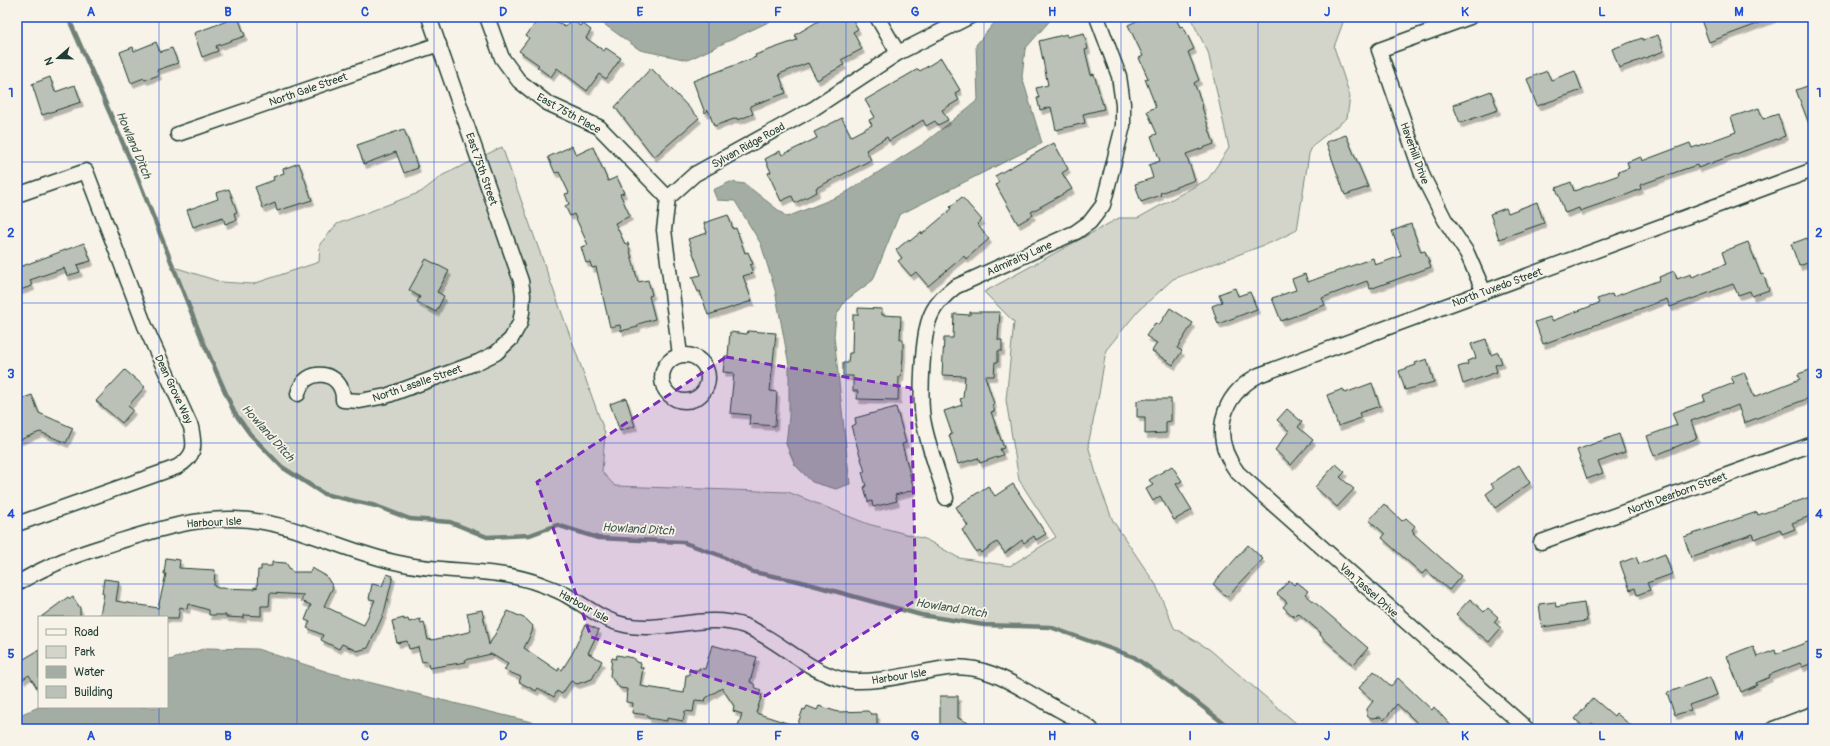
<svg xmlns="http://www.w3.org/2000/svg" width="1830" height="746" font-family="Pangolin,sans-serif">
<defs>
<filter id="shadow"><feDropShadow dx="2.5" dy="4.5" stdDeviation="0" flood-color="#0004"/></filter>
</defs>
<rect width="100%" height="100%" fill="#f7f3e8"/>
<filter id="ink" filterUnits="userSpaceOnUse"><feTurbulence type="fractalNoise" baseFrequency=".025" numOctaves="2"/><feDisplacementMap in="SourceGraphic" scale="8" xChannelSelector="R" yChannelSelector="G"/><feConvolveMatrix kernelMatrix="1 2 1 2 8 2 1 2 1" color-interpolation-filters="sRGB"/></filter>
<g filter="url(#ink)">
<path fill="#d3d5ca" stroke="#79897f" d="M1190 17H1345L1334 47 1350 96 1347 118 1313 145 1309 154 1297 230 1275 241 1173 279 1138 311 1106 350 1099 394 1088 445 1099 484 1113 521 1156 585 1174 628 1209 649 1303 729H1231L1185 693 1134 657 1050 627 984 625 921 615 798 581 753 572 719 555 682 542 598 538 557 525 530 535 487 537 450 522 410 519 376 506 324 494 282 467 250 434 234 412 202 339 174 267 221 282 253 284 319 262 320 244 337 224 421 192 443 175 502 147 605 433 602 472 615 486 788 492 868 524 925 539 959 558 1010 566 1056 537 1019 480 1006 400 1014 322 984 292 1119 218H1138L1208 179 1229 148 1208 52Z"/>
<g fill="#a4ada3" stroke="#6f8077">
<path d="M594 17H779L688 60 640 50Z"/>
<path d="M999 17H1053L1025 49 1022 77 1042 143 899 215 873 280 845 301 836 316 834 336 850 484 836 489 812 482 795 465 786 444 789 417V365L775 290 761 244 735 201 717 200 713 190 730 182 745 184 787 217 842 195 923 144 978 100 976 45Z"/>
<path d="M206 648 257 649 331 673 560 729H17V716L39 707H167V661Z"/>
</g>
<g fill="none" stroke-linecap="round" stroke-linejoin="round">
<path stroke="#6f8077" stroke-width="4.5" d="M68 17 135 171 202 339 234 412 250 434 282 467 324 494 376 506 410 519 450 522 487 537 530 535 557 525 598 538 682 542 719 555 753 572 798 581 921 615 984 625 1050 627 1134 657 1185 693 1231 729"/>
</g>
<g fill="#bbc1b6" stroke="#1f3d34" filter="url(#shadow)">
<path d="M238 17 245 36 216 46 218 51 202 57 194 33Z"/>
<path d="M540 17H549L565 27 571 19 580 26 582 23 591 30 586 38 604 51 606 48 621 58 606 79 599 74 587 91 557 68 551 77 537 67 539 65 519 51 529 38 526 36Z"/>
<path d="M825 17H851L858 29 853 32 862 49 841 60 844 65 817 80 808 63 779 74 786 93 750 106 753 114 738 120 737 118 714 126 708 110 705 113 693 81 756 57 755 55 797 40 795 35Z"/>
<path d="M1145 17H1175L1180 27 1183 26 1194 49 1188 52 1199 80 1194 83 1203 106 1202 107 1214 144 1186 154 1195 180 1160 193 1161 195 1141 202 1135 184 1153 178 1149 165 1160 161 1151 136 1157 134 1147 111 1156 107 1145 79 1148 78 1139 58 1143 56 1128 25Z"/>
<path d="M1700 17H1773V18L1709 42Z"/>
<path d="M1084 33 1088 49 1085 50 1091 75 1094 74 1104 109 1083 114 1085 123 1056 130 1051 107 1040 110 1037 98H1039L1036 88 1048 85 1039 41 1067 34V37Z"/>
<path d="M1658 35 1664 51 1619 68 1612 49 1642 38 1643 40Z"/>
<path d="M156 42 160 52 172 48 178 63 157 70 159 75 145 80 144 78 131 83 120 52 133 47 134 51Z"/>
<path d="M941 58 960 90 955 93 959 100 942 110 948 120 938 125 935 121 926 126 923 120 889 141 887 137 866 150 871 160 816 188 817 192 795 203 792 196 781 201 768 173 771 172 765 159 780 151 782 155 817 138 814 132 842 118 851 136 872 125 869 120 875 117 865 100 918 69 920 71Z"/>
<path d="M651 68 699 118 654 157 615 107Z"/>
<path d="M1547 71 1551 80 1575 71 1582 90 1537 106 1527 79Z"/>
<path d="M50 77 55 92 75 85 81 102 42 115 32 84Z"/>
<path d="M1813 84V132H1812L1796 90Z"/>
<path d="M1491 91 1498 110 1460 123 1453 105Z"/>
<path d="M1759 108 1763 119 1778 114 1785 136 1698 168 1697 165 1682 170 1640 185 1641 189 1626 195 1580 211 1579 208 1565 213 1556 188 1571 182 1574 191 1619 175 1618 172 1629 168 1627 162 1641 157 1642 161 1690 143 1692 148 1736 132 1731 117Z"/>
<path d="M404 129 418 168 404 173 396 152 364 164 357 145Z"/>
<path d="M1346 135 1368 187 1345 195 1326 142Z"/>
<path d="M1054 143 1068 169 1062 173 1072 189 1031 212 1033 215 1018 224 996 185 999 182 995 176Z"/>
<path d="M572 146 576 155 593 147 608 181 617 177 624 193 620 194 630 216 615 223 625 244 628 243 638 282 648 280 652 295 649 296 655 319 638 324V327L621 331 620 325 610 327 596 267 592 268 590 262 586 263 581 247 588 245 574 214 570 216 565 206 569 204 565 194 569 193 559 172 555 173 548 157Z"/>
<path d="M299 163 312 200 277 211 275 203 263 208 255 187 274 180 273 177 284 173 283 169Z"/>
<path d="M229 189 237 212 234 213 236 220 225 224 223 217 193 227 187 210 218 199 216 193Z"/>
<path d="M962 197 982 220 977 224 989 239 966 259 964 256 928 286 916 272 911 276 898 261 902 258 896 250 909 239 910 241 921 232 922 234 947 213 951 208 950 207Z"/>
<path d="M1537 202 1544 223 1499 239 1490 214 1506 208 1508 213Z"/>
<path d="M728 215 733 229 736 228 745 253 748 252 753 264 750 265 753 273 743 276 752 301 708 315 700 291 698 292 692 277 701 275 688 239 707 233 704 223Z"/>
<path d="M1411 224 1421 252 1425 251 1431 267 1370 289 1367 281 1322 298 1325 305 1281 321 1272 298 1296 290 1292 279 1305 274 1308 282 1373 258 1375 265 1401 256 1392 231Z"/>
<path d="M1807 238 1808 240 1813 239V261L1799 266 1791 244Z"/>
<path d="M1748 242 1761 275 1763 274 1769 290 1752 296 1750 291 1738 295 1733 284 1670 307 1667 299 1543 344 1535 322 1550 317 1552 321 1599 303 1597 299 1612 294 1613 297 1660 280 1659 277 1674 271 1677 279 1691 274 1692 277 1726 264 1722 252Z"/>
<path d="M84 243 91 261 77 265 80 272 67 276 64 268 30 280 32 286 17 291V268Z"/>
<path d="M426 259 449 271 437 292 444 296 436 312 417 302 420 297 409 290Z"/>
<path d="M1235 288 1238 296 1250 292 1257 309 1218 324 1212 306 1222 302 1219 294Z"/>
<path d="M858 308 882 309V315L901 316 900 339H903V356L901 377H899L898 400 857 399 858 391H853V376H843V363H848L849 353H852L853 315H858Z"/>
<path d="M1170 308 1193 323 1177 348 1182 351 1173 365 1152 351 1157 343 1146 336 1155 323 1159 325Z"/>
<path d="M970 312H1000L998 340H1002V351H998V362H995L994 376H985L994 404 992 405 995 411 991 412 1004 448 1000 449 1003 455 980 463 978 458 958 464 949 435 952 434 944 411 962 405 960 399 963 398 965 376 942 375 944 338H953L954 314 970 315Z"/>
<path d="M748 331 776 333 770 391 777 392 775 426 749 424 750 415 730 413 734 373 723 372 725 356H728L730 332 747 334Z"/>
<path d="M1486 339 1491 355 1498 352 1502 363 1495 365 1497 372 1463 384 1458 367 1468 364 1467 361 1476 358 1471 344Z"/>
<path d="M1427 359 1434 382 1405 390 1399 371 1416 365 1415 363Z"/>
<path d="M1813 369V394L1808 396 1809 398 1744 423 1738 405 1728 409 1727 408 1691 421 1697 438 1654 456 1647 436 1677 425 1672 413 1705 401 1703 395 1734 383 1731 377 1744 372 1754 397 1800 379 1798 374Z"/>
<path d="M125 370 145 387 128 406 133 410 122 423 96 401Z"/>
<path d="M1372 383 1380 406 1359 413 1361 418 1338 426 1327 395 1343 389 1345 393Z"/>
<path d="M32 395 39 413 73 428 66 443 40 432 17 441V409L21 408 18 400Z"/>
<path d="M626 398 635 426 620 431 610 404Z"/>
<path d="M1146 399H1171V421L1166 422V433L1145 434V417H1137V401Z"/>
<path d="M896 407 906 443 902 444 914 490 895 495 897 501 873 507 872 501 868 502 864 487 866 486 862 472H865L851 426 856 424 855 418Z"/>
<path d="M1287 409 1302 422 1298 427 1313 440 1291 465 1275 450 1289 431 1277 420Z"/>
<path d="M1619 434 1625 452 1598 462 1603 473 1587 479 1577 450Z"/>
<path d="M1336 464 1345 472 1340 477 1354 489 1337 507 1315 487Z"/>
<path d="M1519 465 1530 483 1495 508 1486 494 1494 488 1491 484Z"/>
<path d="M1172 466 1182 481 1176 484 1192 510 1174 520 1160 496 1153 501 1146 489 1153 485 1149 480Z"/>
<path d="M1013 484 1046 534 1036 540 1034 536 1024 543 1022 540 1005 553 997 542 981 553 979 550 976 552 962 530 968 526 956 507 988 486 995 496Z"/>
<path d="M1813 496V515L1792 523 1795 529 1782 534 1780 529 1755 539 1753 534 1705 551V553L1691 558 1684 537 1757 512 1758 515Z"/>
<path d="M1384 504 1402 521 1406 518 1415 526 1412 530 1414 532 1413 533 1461 576 1449 590 1426 570 1422 574 1382 538 1385 534 1369 520Z"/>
<path d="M1248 545 1263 559 1227 597 1213 584Z"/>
<path d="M1665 554 1672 574 1647 583 1650 590 1637 595 1635 588 1630 590 1620 563 1636 557 1639 564Z"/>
<path d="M166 558 180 560 179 568 215 570 214 586 218 588 254 589V587L257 588 258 570H261V566H272V562L286 563 292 572H310L312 568 326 576 333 587 324 606 364 625 375 600 369 599 372 584 382 586 387 574 393 576 384 613 368 648 357 651 342 644 339 649 321 640 323 635 307 628 310 622 305 620 311 605 301 601 304 595 270 593 269 606H261V616L244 615V618L226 617V615H209V610L188 604 187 609 180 607 178 618 107 617 100 615 104 594 102 593 104 579 119 581 116 601 158 608 166 574H164Z"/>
<path d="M1289 580 1294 585 1297 582 1308 591 1305 594 1368 648 1353 665 1320 635 1321 633 1298 613 1294 617 1283 607 1287 602 1277 594Z"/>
<path d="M68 597 70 599 73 597 80 608V617H41Z"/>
<path d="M1470 599 1484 612 1488 608 1498 617 1494 622 1501 628 1489 642 1479 634 1478 635 1456 614Z"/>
<path d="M1555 602 1556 607 1584 603 1587 621 1542 627 1539 604Z"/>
<path d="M482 610 489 645 508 611 526 619 533 626 532 632 524 648 558 671 559 668 562 670 572 654 586 624 599 630 588 653 602 661 592 679 577 684 571 681 562 694 557 691 554 697 538 688 536 691 519 682 521 677 504 670 508 664 491 654 465 660 466 662 429 668 427 661 422 662 418 647 409 649 407 641 397 643 392 621 404 618V620L408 619 409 622 420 619 421 623 424 622 428 640 432 639V640L469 632 471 631 467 613Z"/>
<path d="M1813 640V663L1802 667 1800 663 1769 675 1770 677 1756 683 1757 685 1741 692 1727 656 1753 646 1757 657 1775 650 1776 654Z"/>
<path d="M712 645 757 657 750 682 754 684 756 688 761 690 759 695H762L756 713 796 726V729H737L742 714 733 711 734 706 722 688 706 698 705 701 695 700 693 712 685 711 683 721 667 718V721L648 718V715L632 713 633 703 626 702 627 689 620 688 610 676 612 658 616 659 617 655 633 658 636 662 641 663 640 668H643L640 686 684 693 686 675H689V670H699V668L705 669Z"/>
<path d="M39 650V691L29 675 23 679 17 670V663Z"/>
<path d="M1374 671 1391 686 1398 678 1432 710 1434 707 1454 729H1424L1397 704 1384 720 1381 717 1371 718 1367 715V709L1373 701 1359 688Z"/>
<path d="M1710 677 1717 695 1689 705 1691 710 1675 715 1667 693Z"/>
<path d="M940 696H958V718L981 729H940Z"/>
<path d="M1593 698 1614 716 1616 713 1635 729H1599L1592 723 1586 729 1575 719Z"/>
<path d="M807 706 817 710 819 706 838 712 868 711 871 714H877V729H796L803 709 805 710Z"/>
</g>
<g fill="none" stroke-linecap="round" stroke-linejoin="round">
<g stroke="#1f3d34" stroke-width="17">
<g id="minor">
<path d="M487 17 502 58 519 81 547 103 599 127 668 198"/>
<path d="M877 17 898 53"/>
<path d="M1470 17 1379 50 1423 177 1445 220 1467 253 1484 292"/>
<path d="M178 134 439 44"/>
<path d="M17 195 86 171 145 326 191 427C195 446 196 456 177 467L17 524"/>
<circle cx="685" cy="378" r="23"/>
<path d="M680 355 664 230 668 198 695 174 813 109 898 53 969 17"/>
<path d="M298 394C304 365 344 370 343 400L360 401 386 396 478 362 496 353 511 339 520 323 522 312 523 295 521 281 429 17"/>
<path d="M946 498C939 474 929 449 924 424 919 403 922 334 931 315 936 303 945 295 955 287L1076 232 1090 222 1103 205 1123 126V104L1119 76 1097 17"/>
<path d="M1541 542 1813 444"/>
<path d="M17 583C29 577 40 570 53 565 73 555 96 549 117 542 156 530 193 518 234 519 291 520 344 552 399 563 445 574 495 567 540 584 548 587 558 590 566 595 584 605 601 619 621 624 662 635 704 611 745 626 780 640 807 672 845 680 874 685 917 672 947 668 985 663 1015 685 1047 703 1061 711 1078 719 1091 729"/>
<path d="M1527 729 1238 473C1210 437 1220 396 1259 375L1813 170"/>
<path d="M1773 729 1813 714"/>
</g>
</g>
<use href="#minor" stroke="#f7f3e8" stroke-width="14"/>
</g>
</g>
<path fill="#7b2cbf" fill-opacity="0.2" stroke="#7b2cbf" stroke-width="3" stroke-dasharray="8 5" stroke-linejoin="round" d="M726 357 911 388 916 600 765 696 591 637 537 482Z"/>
<path fill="none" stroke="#1d4ed8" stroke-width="1" stroke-opacity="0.55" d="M159 17V617M297 17V729M434 17V729M572 17V729M709 17V729M846 17V729M984 17V729M1121 17V729M1258 17V729M1396 17V729M1533 17V729M1671 17V729M17 162H1813M17 303H1813M17 443H1813M17 584H1813M159 707V729"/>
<g text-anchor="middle" stroke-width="3.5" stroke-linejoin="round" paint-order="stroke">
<g font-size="11" fill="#1f3d34" stroke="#f7f3e8">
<text transform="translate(308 89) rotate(-19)" y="4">North Gale Street</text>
<text transform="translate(569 113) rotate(29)" y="4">East 75th Place</text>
<text transform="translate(748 145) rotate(-29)" y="4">Sylvan Ridge Road</text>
<text transform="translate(1415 153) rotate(70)" y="4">Haverhill Drive</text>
<text transform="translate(482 169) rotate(71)" y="4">East 75th Street</text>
<text transform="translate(1019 258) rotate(-24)" y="4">Admiralty Lane</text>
<text transform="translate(1497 287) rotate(-20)" y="4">North Tuxedo Street</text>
<text transform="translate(417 383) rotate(-19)" y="4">North Lasalle Street</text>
<text transform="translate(174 389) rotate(65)" y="4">Dean Grove Way</text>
<text transform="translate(1677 493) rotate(-20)" y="4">North Dearborn Street</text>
<text transform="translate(214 522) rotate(-3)" y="4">Harbour Isle</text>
<text transform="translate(1369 590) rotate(42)" y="4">Van Tassel Drive</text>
<text transform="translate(584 606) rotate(29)" y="4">Harbour Isle</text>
<text transform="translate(899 676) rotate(-9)" y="4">Harbour Isle</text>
</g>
<g font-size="12" font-style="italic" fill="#405950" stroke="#f7f3e8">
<text transform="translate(134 145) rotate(67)" y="4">Howland Ditch</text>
<text transform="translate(268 433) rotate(48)" y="4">Howland Ditch</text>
<text transform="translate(638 529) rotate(3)" y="4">Howland Ditch</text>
<text transform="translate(951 608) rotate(9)" y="4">Howland Ditch</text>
</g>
</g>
<rect width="1830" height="746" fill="none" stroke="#f7f3e8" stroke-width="44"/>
<rect x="38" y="616" width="130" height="92" fill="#f7f3e8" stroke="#a1aaa0"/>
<rect x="46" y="629" width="20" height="6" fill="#f7f3e8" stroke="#a1aaa0"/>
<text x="74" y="636" font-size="12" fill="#1f3d34">Road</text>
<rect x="46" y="646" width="20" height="12" fill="#d3d5ca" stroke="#a1aaa0"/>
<text x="74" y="656" font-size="12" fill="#1f3d34">Park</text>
<rect x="46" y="666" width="20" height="12" fill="#a4ada3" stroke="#a1aaa0"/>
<text x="74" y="676" font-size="12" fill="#1f3d34">Water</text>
<rect x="46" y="686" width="20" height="12" fill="#bbc1b6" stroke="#a1aaa0"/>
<text x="74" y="696" font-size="12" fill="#1f3d34">Building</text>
<g transform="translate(58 58) rotate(250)" stroke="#f7f3e8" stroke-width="3" paint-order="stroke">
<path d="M0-3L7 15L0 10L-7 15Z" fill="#1f3d34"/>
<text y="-6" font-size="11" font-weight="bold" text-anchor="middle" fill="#1f3d34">N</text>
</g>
<rect x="22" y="22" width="1786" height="702" fill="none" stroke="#1d4ed8" stroke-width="1.5"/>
<g font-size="13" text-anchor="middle" font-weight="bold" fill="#1d4ed8">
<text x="91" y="16">A</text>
<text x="228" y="16">B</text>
<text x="365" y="16">C</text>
<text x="503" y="16">D</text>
<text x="640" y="16">E</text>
<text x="778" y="16">F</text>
<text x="915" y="16">G</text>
<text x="1052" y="16">H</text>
<text x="1190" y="16">I</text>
<text x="1327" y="16">J</text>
<text x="1465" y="16">K</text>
<text x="1602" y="16">L</text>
<text x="1739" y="16">M</text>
<text x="11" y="97">1</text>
<text x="1819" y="97">1</text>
<text x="11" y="237">2</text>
<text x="1819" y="237">2</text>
<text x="11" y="378">3</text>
<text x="1819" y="378">3</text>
<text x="11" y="518">4</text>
<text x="1819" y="518">4</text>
<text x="11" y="658">5</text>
<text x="1819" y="658">5</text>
<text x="91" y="740">A</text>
<text x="228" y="740">B</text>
<text x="365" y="740">C</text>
<text x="503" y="740">D</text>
<text x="640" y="740">E</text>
<text x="778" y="740">F</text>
<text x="915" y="740">G</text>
<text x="1052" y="740">H</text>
<text x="1190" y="740">I</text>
<text x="1327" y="740">J</text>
<text x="1465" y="740">K</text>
<text x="1602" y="740">L</text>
<text x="1739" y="740">M</text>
</g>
</svg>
